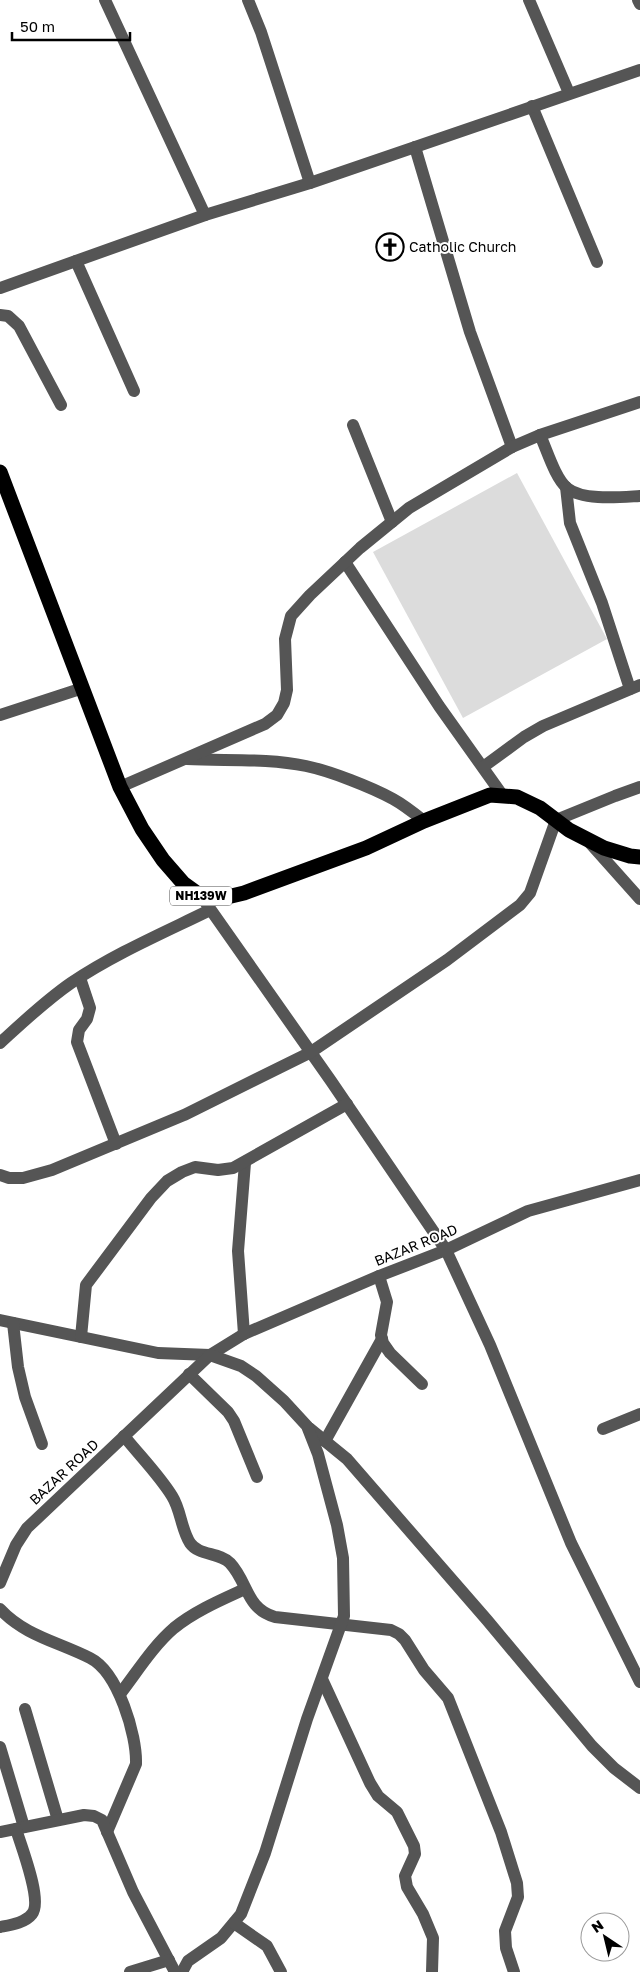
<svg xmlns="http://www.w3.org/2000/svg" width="640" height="1972" font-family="'Golos Text',sans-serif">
<rect width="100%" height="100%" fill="#fff"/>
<path fill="#dcdcdc" d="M517 473 607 639 463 718 373 552Z"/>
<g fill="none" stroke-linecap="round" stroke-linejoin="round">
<g stroke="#555" stroke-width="12">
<path d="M105 0 205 215"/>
<path d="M248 0 261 32 310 183"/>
<path d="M529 0 569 93"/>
<path d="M638 0 640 4"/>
<path d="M532 106 597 262"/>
<path d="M415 147 470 332 512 447"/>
<path d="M76 261 134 391"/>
<path d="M0 288 205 215 310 183 640 70"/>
<path d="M0 315 8 316 19 326 61 405"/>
<path d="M353 425 392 522"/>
<path d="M540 435C547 450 555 478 567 488 583 501 621 497 640 496"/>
<path d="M566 487 570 523 602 603 630 689"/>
<path d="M345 562 439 706 503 796"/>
<path d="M0 715 83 688"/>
<path d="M187 759C226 761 268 758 306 766 330 771 371 787 393 799 404 805 414 813 424 821"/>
<path d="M483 767 524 737 543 726 640 685"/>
<path d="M120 787 265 724 277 715 284 703 287 690 285 639 291 616 310 595 360 548 409 508 512 447 540 435 640 402"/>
<path d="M590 843 640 899"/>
<path d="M201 896 331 1081 446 1250 490 1345 571 1543 640 1682"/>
<path d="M80 978 90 1008 87 1019 79 1030 77 1042 116 1144"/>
<path d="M0 1043C23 1022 45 1001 71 983 114 954 163 933 210 910"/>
<path d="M0 1175 9 1178H23L52 1170 184 1115 311 1052 447 960 520 905 530 893 556 820 615 796 640 787"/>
<path d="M379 1276 387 1302 381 1335 383 1343 390 1353 422 1384"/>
<path d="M0 1320 158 1353 210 1355 244 1334 379 1276 446 1250 528 1211 640 1180"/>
<path d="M13 1323 18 1367 25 1397 42 1444"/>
<path d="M244 1334 238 1251 245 1163"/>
<path d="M81 1337 86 1285 151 1198 167 1181 182 1172 195 1167 218 1170 233 1168 347 1104"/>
<path d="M189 1374 228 1412 234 1421 257 1477"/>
<path d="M309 1428 347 1459 487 1620 592 1746 614 1768 640 1788"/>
<path d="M603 1429 640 1414"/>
<path d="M124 1436C140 1456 159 1475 172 1496 181 1510 181 1529 190 1543 199 1556 219 1552 230 1563 248 1582 246 1609 275 1617L391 1630 399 1634 405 1640 424 1670 448 1698 501 1832 517 1883 518 1897 505 1931 506 1948 514 1972"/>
<path d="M325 1441 382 1339"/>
<path d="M0 1583 16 1545 27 1528 210 1355 241 1366 256 1376 284 1401 307 1426 318 1454 337 1525 343 1558 344 1616 307 1719 265 1853 241 1914 221 1938 188 1961 182 1972"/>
<path d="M0 1609C25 1636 59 1642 90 1658 118 1672 137 1735 136 1764L107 1832"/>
<path d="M322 1679 370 1783 378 1796 397 1812 414 1846 415 1854 405 1876 407 1887 423 1914 433 1938 432 1972"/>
<path d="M120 1694C137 1672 153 1646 174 1628 195 1611 221 1600 245 1589"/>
<path d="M25 1709 58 1820"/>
<path d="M0 1747 24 1827"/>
<path d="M0 1832 84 1815 94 1816 102 1820 133 1892 175 1972"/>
<path d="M234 1923 267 1946 281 1972"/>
<path d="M0 1927C10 1925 25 1923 32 1914 43 1901 21 1846 16 1829"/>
<path d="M130 1972 169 1960"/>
</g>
<path stroke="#000" stroke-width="15" d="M0 472 120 787 142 829 163 860 183 883 201 896 223 898 244 893 366 848 424 821 490 795 517 797 540 808 569 830 604 848 630 856 640 857"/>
</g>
<defs>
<g id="church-ring" transform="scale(1.4375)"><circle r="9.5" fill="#fff" stroke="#000" stroke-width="1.5"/><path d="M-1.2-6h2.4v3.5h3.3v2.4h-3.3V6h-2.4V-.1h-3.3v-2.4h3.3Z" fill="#000"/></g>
</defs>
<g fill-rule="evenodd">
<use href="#church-ring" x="390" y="247"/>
</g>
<g text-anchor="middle" stroke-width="4" stroke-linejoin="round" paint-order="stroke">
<rect fill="#fff" stroke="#4c4c4c" stroke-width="1" x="170" y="886.5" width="62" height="19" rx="4"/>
<g font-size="12" font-weight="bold" fill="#000">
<text x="201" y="900">NH139W</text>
</g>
<g font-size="14" fill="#000" stroke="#fff" text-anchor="start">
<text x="409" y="252">Catholic Church</text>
</g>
<g font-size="14" fill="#000" stroke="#fff">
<text transform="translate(416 1245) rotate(-22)" y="5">BAZAR ROAD</text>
<text transform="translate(64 1472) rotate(-43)" y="5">BAZAR ROAD</text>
</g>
</g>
<g transform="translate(605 1937) rotate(325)"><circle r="24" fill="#ffffff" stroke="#999999"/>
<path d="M0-4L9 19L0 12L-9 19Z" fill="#000000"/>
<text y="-8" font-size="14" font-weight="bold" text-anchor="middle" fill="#000000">N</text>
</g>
<path d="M12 32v8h118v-8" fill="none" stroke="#000000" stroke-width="2.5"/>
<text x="20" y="32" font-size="15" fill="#000000" stroke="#ffffff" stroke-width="4" paint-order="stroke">50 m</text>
</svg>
